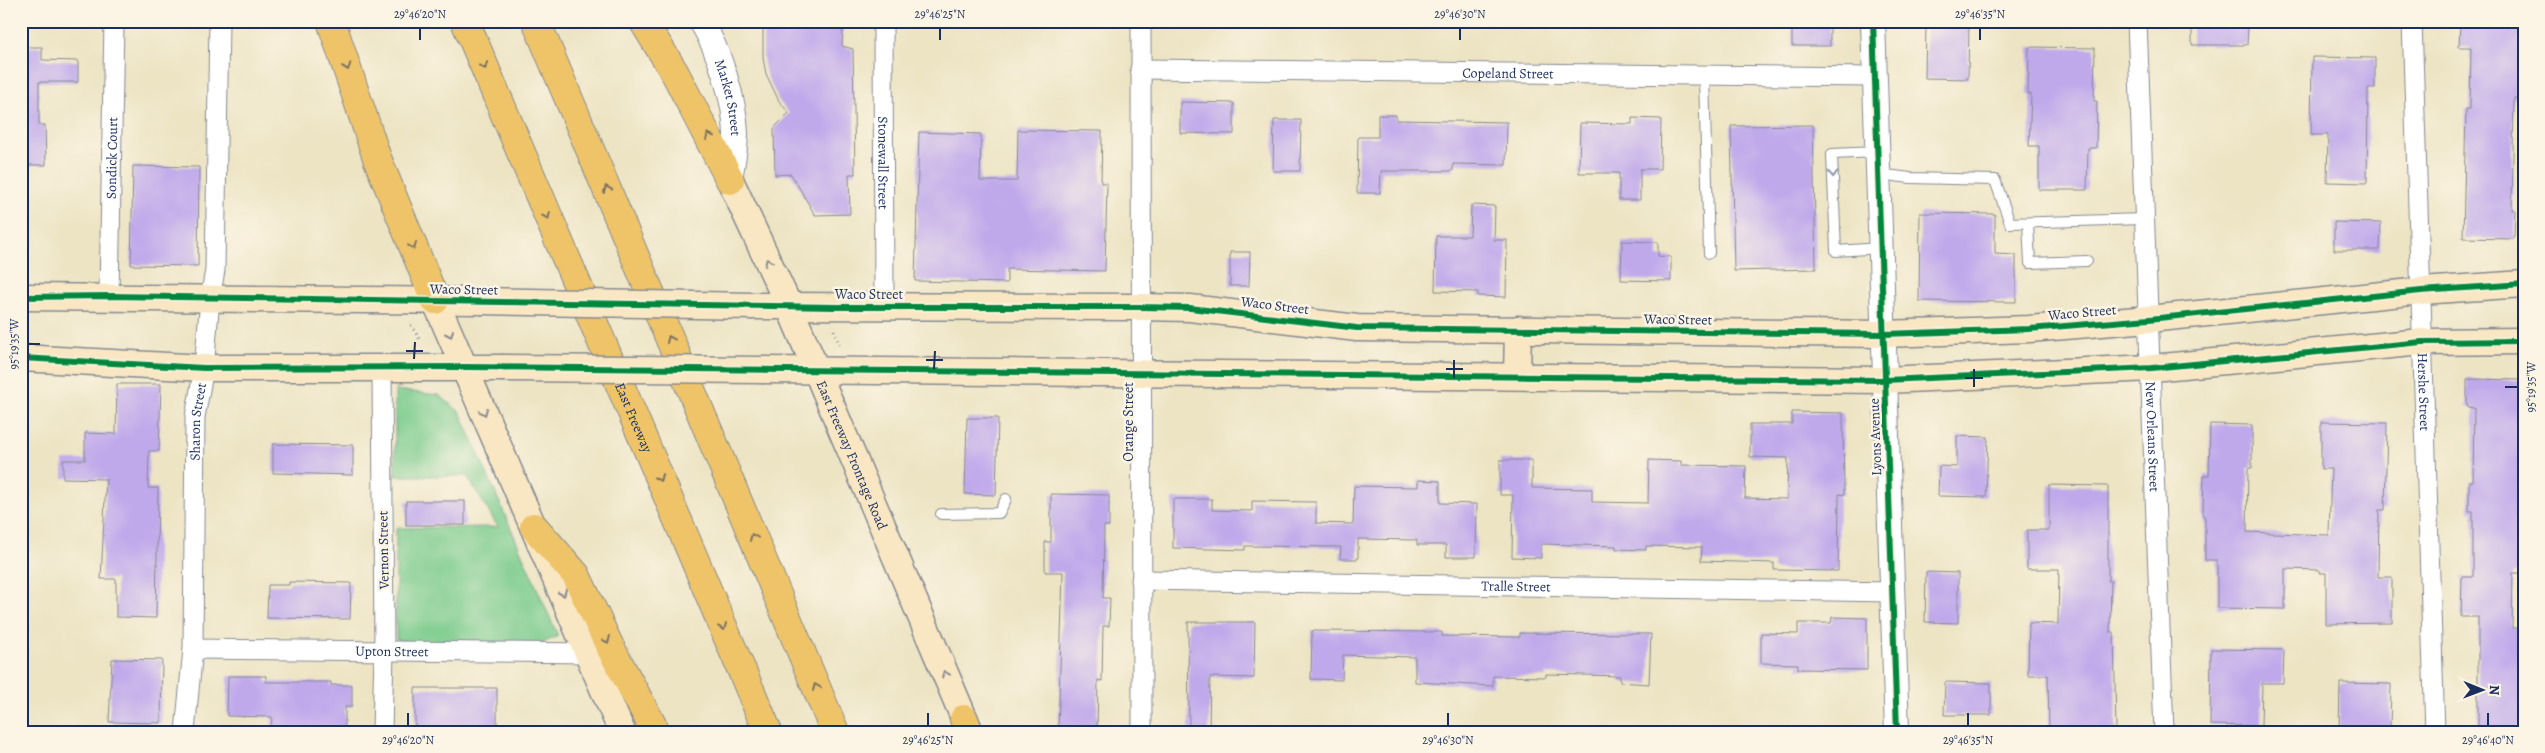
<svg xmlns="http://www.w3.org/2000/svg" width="2545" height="753" font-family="Alegreya,serif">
<rect width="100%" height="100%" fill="#fcf5e5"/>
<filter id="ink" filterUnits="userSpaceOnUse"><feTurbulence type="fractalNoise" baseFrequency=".02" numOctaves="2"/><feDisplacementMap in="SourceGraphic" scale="10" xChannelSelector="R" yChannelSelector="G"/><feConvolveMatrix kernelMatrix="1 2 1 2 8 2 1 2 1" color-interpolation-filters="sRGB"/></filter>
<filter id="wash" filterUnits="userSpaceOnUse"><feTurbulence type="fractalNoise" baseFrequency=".0096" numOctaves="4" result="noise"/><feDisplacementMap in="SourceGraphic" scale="20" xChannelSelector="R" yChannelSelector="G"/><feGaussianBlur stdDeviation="1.12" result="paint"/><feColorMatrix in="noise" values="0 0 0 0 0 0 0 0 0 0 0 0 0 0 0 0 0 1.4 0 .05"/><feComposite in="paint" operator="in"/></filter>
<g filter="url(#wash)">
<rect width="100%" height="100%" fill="#ede4c4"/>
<path fill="#7acb8d" stroke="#4a7d76" d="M395 390 439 395 460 412 558 636 541 644 406 643 396 639V528L498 527 467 476H395Z"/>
<g id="blocks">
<g fill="#bfa9eb">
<path d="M763 21H832L843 29 842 46 853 49 855 174H849L850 214 815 215 791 174 775 175 774 128 789 113 779 101 766 74 763 58Z"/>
<rect x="1792" y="21" width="38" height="25"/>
<path d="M1926 21H1969L1968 79 1925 78Z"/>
<path d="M2460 21H2524V98H2514L2512 210H2515L2514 239 2463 238 2466 109H2470L2471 47H2459Z"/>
<path d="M2192 26H2248L2247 45H2192Z"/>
<path d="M21 47H42V60L78 61V82H39V125H45L46 165H21Z"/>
<path d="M2029 47 2095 48 2094 101H2097L2096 148H2088L2087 190H2039V146H2029L2031 94H2028Z"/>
<path d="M2312 57 2375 58V88H2368L2367 183 2327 182 2328 135H2311Z"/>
<path d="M1180 102 1234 103V134L1180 133Z"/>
<path d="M1378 115H1396V120L1507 122 1506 165 1453 164V171H1381L1380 193H1357L1358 137H1378Z"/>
<path d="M1632 118 1661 119 1660 169H1640V200H1619V173H1579L1580 123 1632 124Z"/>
<path d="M1274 120H1301L1300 171H1273Z"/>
<path d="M1813 125 1816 269 1734 271 1731 126Z"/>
<path d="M1018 130 1102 131 1101 183H1107L1105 271 1007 269V283L915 281 919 132 981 134 980 181H1017Z"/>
<path d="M133 166 199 167 198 266 131 265Z"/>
<path d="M1471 205 1495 206 1494 240H1507L1506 297 1478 296V292L1435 291 1436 236H1470Z"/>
<path d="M1920 213 1995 214V254L2016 255V302L1919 301Z"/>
<path d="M2334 222 2381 223 2380 250H2334Z"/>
<path d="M1622 241 1658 242V256L1671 257V281L1621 280Z"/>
<path d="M1230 252H1250L1249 286H1230Z"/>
<path d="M2467 379 2524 380V573H2513L2512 628H2524V726H2516V732H2478V617H2461L2462 577H2473V511H2469V481H2473L2474 408 2467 407Z"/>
<path d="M117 384H161L159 451H149L148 488H158L156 618 116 617V579H101L106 479 63 478V460H85V433L116 434Z"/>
<path d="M1792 412 1843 413 1844 495 1839 494 1838 571 1774 570V563L1701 561 1702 547 1646 546V550L1616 549V546L1541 544V558L1512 557 1513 495H1500V460H1532V488L1592 489V502L1648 503 1649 460 1681 461V465L1746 466 1745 498 1787 499 1788 458 1750 457V424H1792Z"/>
<path d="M967 418H998L996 495 965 494Z"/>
<path d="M2321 422 2387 423 2385 510H2379L2378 577H2392V623L2326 624V573H2319L2320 570 2285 569V609L2217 608V560H2205V517L2203 516 2204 475H2209L2210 424 2252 425V468H2248L2247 532 2329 535 2331 469H2321Z"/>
<path d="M1957 436 1988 437 1986 497 1938 496 1939 466 1957 467Z"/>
<path d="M273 444 353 445V475L273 473Z"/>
<path d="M1418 480 1440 481V503L1477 504 1476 557H1446V545H1417V540L1358 539V559H1340L1341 547 1245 546V550L1173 548V499H1212V510L1252 511V501L1316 502V523L1353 524 1354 486 1418 487Z"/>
<path d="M2049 485 2108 486V581H2111L2110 632H2114L2116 732H2049L2048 675H2028L2029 623 2058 624 2059 569H2027V530H2049Z"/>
<path d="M1051 494 1109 495V526H1104L1103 598H1110L1109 626H1103L1102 681 1098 680 1097 732H1058L1063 572H1045V542H1051Z"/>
<rect x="406" y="501" width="59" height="24"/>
<path d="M1926 572 1958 573V623L1925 622Z"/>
<path d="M289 582 351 583 350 619 267 618 268 585H289Z"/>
<path d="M1832 617 1867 618V670L1798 669V664L1761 663V633L1798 634V623H1831Z"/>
<path d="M1188 622H1255L1254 678 1210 677 1209 732H1189Z"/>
<path d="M1312 631 1442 632V636L1520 637V633L1651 634 1649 684 1620 682V676L1546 674V677L1493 676V686L1415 682V657L1343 655 1342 680 1311 679Z"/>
<path d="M2211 649 2284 650 2283 683H2262L2261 726 2210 725Z"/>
<path d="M112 659 162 660 161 723 109 722Z"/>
<path d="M228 676H266V682H331V685H352V707H345V732H271L272 717 227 716Z"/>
<path d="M1945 682 1991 683V715H1944Z"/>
<path d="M2340 683 2391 684 2390 732H2339Z"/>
<rect x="415" y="688" width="82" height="44"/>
</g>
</g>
</g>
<g filter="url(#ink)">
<use href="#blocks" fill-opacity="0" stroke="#848a91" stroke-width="1"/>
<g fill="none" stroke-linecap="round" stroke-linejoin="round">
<g stroke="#848a91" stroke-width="12">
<g id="service">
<path d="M1704 77 1709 253"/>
<path d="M1877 152 1832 154 1836 251 1881 248"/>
<path d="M1879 174 1910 178 1995 180 2010 223 2144 219"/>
<path d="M2028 223 2030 263 2087 261"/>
<path d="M941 514 999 513 1006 499"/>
</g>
</g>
<g stroke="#848a91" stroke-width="21">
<g id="minor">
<path id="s1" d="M883 21 884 306"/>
<path d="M1141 21 1142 732"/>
<path id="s2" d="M2137 21 2164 732"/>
<path id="s3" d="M2412 21 2435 732"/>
<path id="s4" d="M1140 69 1875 77"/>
<path id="s5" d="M109 296 114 21"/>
<path id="s6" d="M1141 580 1892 592"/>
<path id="s7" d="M193 649 590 653"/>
<path id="s8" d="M185 732 193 649 195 417 204 368 210 299 215 270 219 21"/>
<path d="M382 732 384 651 382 367"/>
</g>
</g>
<g stroke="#848a91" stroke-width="26">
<g id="tertiary">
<path id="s9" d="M701 21C719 51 735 99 736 134 736 149 732 165 730 180"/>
<path d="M1873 21 1897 732"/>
</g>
</g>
<g stroke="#848a91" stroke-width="29">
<g id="secondary">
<path id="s10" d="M730 180 789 306 970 732"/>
<path d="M21 297 481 301"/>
<path d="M435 300 622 732"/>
<path d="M753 306 1140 307 1190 308 1357 328 1884 334 2029 329 2149 319 2421 291 2524 284"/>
<path d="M21 358 204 368H501"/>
<path d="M764 370 1885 380 2152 368 2422 342 2524 341"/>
<path d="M1517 376 1518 329"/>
</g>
</g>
<g stroke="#848a91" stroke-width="30">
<g id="motorway">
<path d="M331 21 377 158 435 300"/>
<path id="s11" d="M465 21 768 732"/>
<path d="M536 21 835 732"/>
<path d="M643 21 675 73 730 180"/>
<path d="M534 527 576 575 610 647 656 732"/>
<path d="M964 719 968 732"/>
</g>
</g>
<g stroke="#848a91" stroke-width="3" stroke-dasharray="1 4" stroke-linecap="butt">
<path d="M411 325 420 340"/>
<path d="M834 330 840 347"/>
</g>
<use href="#service" stroke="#fff" stroke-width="10"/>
<use href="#minor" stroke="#fff" stroke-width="19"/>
<use href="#tertiary" stroke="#fff" stroke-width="24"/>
<use href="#secondary" stroke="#f9e7c3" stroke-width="26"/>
<use href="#motorway" stroke="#efc469" stroke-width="28"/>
<g stroke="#848a91" stroke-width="29" stroke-linecap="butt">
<g id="secondary-bridge">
<path d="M481 301 753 306"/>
<path d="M501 368 764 370"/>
</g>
</g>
<use href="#secondary-bridge" stroke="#f9e7c3" stroke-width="26"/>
<g stroke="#fcf5e5" stroke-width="9">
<g id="cycleway">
<path d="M1873 21 1897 732"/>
<path d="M21 297 109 296 836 307H1140L1190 308 1357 328 1884 334 2029 329 2149 319 2421 291 2524 284"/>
<path d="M21 358 204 368 465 367 1885 380 2152 368 2422 342 2524 341"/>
</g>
</g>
<use href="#cycleway" stroke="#00873e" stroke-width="6"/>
</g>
<defs><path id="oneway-chevron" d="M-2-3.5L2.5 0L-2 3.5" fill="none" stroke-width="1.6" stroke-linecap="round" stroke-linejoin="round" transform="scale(1.25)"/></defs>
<g stroke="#7a7263">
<use href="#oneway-chevron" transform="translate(484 66) rotate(68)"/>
<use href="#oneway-chevron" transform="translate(347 67) rotate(71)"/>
<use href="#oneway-chevron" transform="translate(709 136) rotate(-117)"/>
<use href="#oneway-chevron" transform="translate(607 189) rotate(-113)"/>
<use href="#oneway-chevron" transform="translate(547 216) rotate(67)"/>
<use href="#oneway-chevron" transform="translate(413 246) rotate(68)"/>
<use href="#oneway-chevron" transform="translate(670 339) rotate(-113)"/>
<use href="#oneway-chevron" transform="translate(659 478) rotate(67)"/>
<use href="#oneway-chevron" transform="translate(753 537) rotate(-113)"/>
<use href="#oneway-chevron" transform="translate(723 627) rotate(67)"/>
<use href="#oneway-chevron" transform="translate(607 640) rotate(65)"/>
<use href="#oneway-chevron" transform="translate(816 687) rotate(-113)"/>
</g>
<use stroke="#8d97ae" href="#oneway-chevron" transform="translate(1833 174) rotate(88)"/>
<g stroke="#8a8b90">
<use href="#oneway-chevron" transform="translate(768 262) rotate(-115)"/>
<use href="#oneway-chevron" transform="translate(450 334) rotate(66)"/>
<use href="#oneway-chevron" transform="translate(484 412) rotate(67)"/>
<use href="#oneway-chevron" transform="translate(563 593) rotate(66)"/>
<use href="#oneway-chevron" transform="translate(945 674) rotate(-113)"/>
</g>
</g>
<path fill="none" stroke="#1b2f5e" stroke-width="2" d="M420 40V28M940 40V28M1460 40V28M1980 40V28M28 344H40M406 351H423M414 359 415 342M926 360H943M934 369 935 351M1446 369H1463M1454 378V360M1965 378H1983M1974 387V369M2505 387H2518M408 726V713M928 726V713M1448 726V713M1968 726V713M2488 726V713"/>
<g text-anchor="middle" stroke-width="5" stroke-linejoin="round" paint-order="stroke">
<g font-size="14" fill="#1b2f5e" stroke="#fcf5e5">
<text dy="5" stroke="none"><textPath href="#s4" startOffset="368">Copeland Street</textPath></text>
<text dy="5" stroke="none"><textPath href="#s9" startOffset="82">Market Street</textPath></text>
<text dy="5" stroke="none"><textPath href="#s5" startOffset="138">Sondick Court</textPath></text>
<text dy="5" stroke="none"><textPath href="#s1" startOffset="142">Stonewall Street</textPath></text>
<text transform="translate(464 289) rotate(1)" y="5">Waco Street</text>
<text x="869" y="299">Waco Street</text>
<text transform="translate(1275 305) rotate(7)" y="5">Waco Street</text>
<text transform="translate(2082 312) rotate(-5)" y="5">Waco Street</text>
<text transform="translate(1678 319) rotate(1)" y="5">Waco Street</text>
<text dy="5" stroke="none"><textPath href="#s3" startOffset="371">Hershe Street</textPath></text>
<text dy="5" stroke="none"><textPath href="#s11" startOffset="431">East Freeway</textPath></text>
<text dy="5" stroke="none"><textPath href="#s8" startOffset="311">Sharon Street</textPath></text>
<text transform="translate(1128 422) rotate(-90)" y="5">Orange Street</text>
<text dy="5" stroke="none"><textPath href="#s2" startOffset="416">New Orleans Street</textPath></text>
<text transform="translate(1875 437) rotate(-92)" y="5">Lyons Avenue</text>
<text dy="5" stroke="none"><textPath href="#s10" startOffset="301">East Freeway Frontage Road</textPath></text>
<text transform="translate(383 550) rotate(-91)" y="5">Vernon Street</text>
<text dy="5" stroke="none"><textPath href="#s6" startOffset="375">Tralle Street</textPath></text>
<text dy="5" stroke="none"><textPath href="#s7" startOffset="199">Upton Street</textPath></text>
</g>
</g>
<rect width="2545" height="753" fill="none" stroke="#fcf5e5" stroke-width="55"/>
<g transform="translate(2482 690) rotate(91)" stroke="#fcf5e5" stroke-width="4" paint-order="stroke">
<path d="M0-4L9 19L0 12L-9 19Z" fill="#1b2f5e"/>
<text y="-8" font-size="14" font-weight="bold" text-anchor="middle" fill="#1b2f5e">N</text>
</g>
<rect x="28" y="28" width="2490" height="698" fill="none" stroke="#1b2f5e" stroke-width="2"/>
<g font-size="12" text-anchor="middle" fill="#1b2f5e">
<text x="420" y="18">29°46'20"N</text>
<text x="940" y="18">29°46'25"N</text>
<text x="1460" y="18">29°46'30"N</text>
<text x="1980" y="18">29°46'35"N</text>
<text transform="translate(14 344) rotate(-90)" y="4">95°19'35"W</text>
<text transform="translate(2531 387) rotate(-90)" y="4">95°19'35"W</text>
<text x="408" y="744">29°46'20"N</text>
<text x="928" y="744">29°46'25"N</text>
<text x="1448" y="744">29°46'30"N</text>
<text x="1968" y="744">29°46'35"N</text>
<text x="2488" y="744">29°46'40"N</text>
</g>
</svg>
